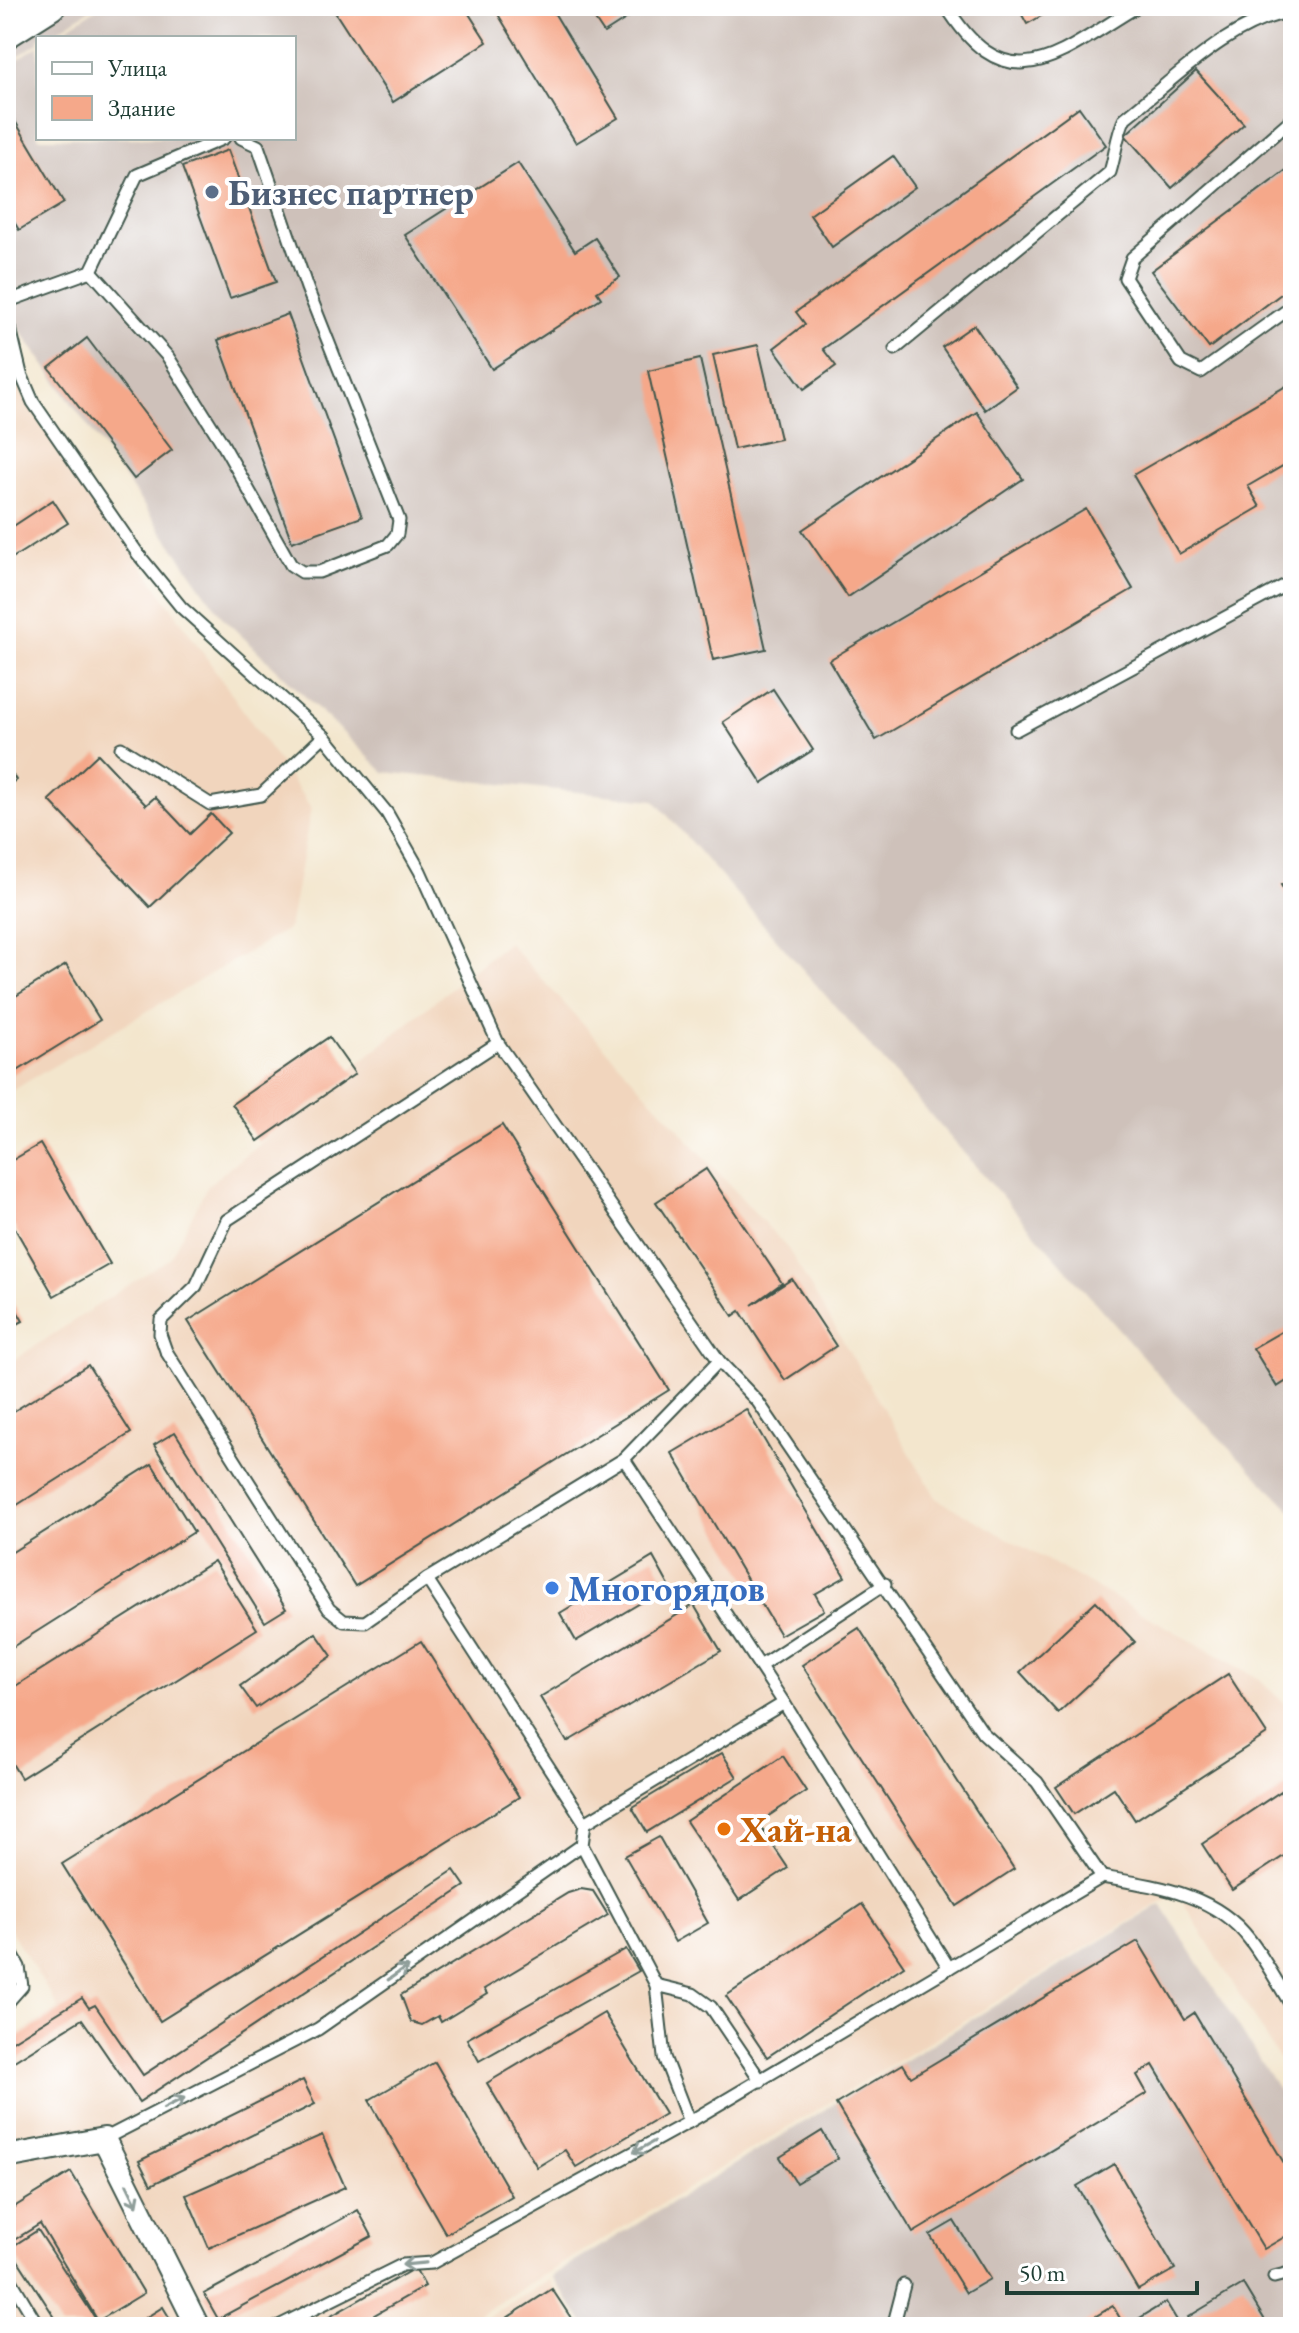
<svg xmlns="http://www.w3.org/2000/svg" width="1299" height="2333" font-family="'EB Garamond',serif">
<rect width="100%" height="100%" fill="#fff"/>
<filter id="ink" filterUnits="userSpaceOnUse"><feTurbulence type="fractalNoise" baseFrequency=".0125" numOctaves="2"/><feDisplacementMap in="SourceGraphic" scale="16" xChannelSelector="R" yChannelSelector="G"/><feConvolveMatrix kernelMatrix="1 2 1 2 8 2 1 2 1" color-interpolation-filters="sRGB"/></filter>
<filter id="wash" filterUnits="userSpaceOnUse"><feTurbulence type="fractalNoise" baseFrequency=".006" numOctaves="4" result="noise"/><feDisplacementMap in="SourceGraphic" scale="32" xChannelSelector="R" yChannelSelector="G"/><feGaussianBlur stdDeviation="1.8" result="paint"/><feColorMatrix in="noise" values="0 0 0 0 0 0 0 0 0 0 0 0 0 0 0 0 0 1.4 0 .05"/><feComposite in="paint" operator="in"/></filter>
<g filter="url(#wash)">
<rect width="100%" height="100%" fill="#f3e6cd"/>
<g fill="#f1d5bd">
<path d="M6 370 311 808 289 928 6 1094Z"/>
<path d="M508 942 788 1249 937 1499 1258 1678 1293 1712V2082L1177 1892 458 2327H6V2042L59 2009 6 1923V1365L170 1258 208 1185Z"/>
<path d="M549 2280 580 2327H471Z"/>
</g>
<g fill="#cec1ba">
<path d="M6 6H96L46 38H38V43L6 64Z"/>
<path d="M101 6H1293V1512L1173 1391 654 800 384 772 223 618 6 310V67L38 46V138H294V38H51Z"/>
<path d="M1161 1904 1293 2113V2327H586L552 2276Z"/>
</g>
<g id="blocks">
<g fill="#f5a88a">
<path d="M331 6H464L487 42 393 102Z"/>
<path d="M493 6H550L618 118 576 143Z"/>
<path d="M586 6H646L604 33Z"/>
<path d="M1017 6H1059L1027 24Z"/>
<path d="M1196 71 1244 124 1172 188 1125 135Z"/>
<path d="M6 106 64 203 19 230 6 209Z"/>
<path d="M1079 107 1106 145 823 349 836 366 804 389 774 348 805 324 796 312Z"/>
<path d="M228 150 276 282 230 298 182 167Z"/>
<path d="M893 156 915 187 832 247 810 215Z"/>
<path d="M518 163 575 251 595 238 620 277 597 292 601 298 492 369 405 235Z"/>
<path d="M1293 165V285L1209 348 1151 271Z"/>
<path d="M288 314 362 517 292 542 218 340Z"/>
<path d="M974 325 1017 387 985 410 942 347Z"/>
<path d="M87 338 172 450 134 479 49 368Z"/>
<path d="M758 345 780 439 734 449 713 355Z"/>
<path d="M700 359 766 649 713 660 648 371Z"/>
<path d="M1293 382V460L1248 486 1260 507 1179 554 1133 475Z"/>
<path d="M977 412 1023 479 848 597 802 530Z"/>
<path d="M53 500 68 523 6 562V531Z"/>
<path d="M1086 509 1133 589 876 740 829 660Z"/>
<path d="M773 689 813 750 762 783 723 722Z"/>
<path d="M98 754 146 805 155 797 190 834 211 814 229 833 150 907 49 800Z"/>
<path d="M6 764 16 780 6 787Z"/>
<path d="M1293 879V906L1281 885Z"/>
<path d="M66 965 100 1020 6 1078V1002Z"/>
<path d="M329 1037 355 1074 258 1141 232 1104Z"/>
<path d="M502 1125 669 1390 355 1586 188 1321Z"/>
<path d="M40 1144 110 1264 54 1296 6 1213V1164Z"/>
<path d="M706 1169 782 1283 752 1305 792 1279 836 1346 785 1380 740 1311 733 1316 656 1202Z"/>
<path d="M6 1292 23 1321 6 1330Z"/>
<path d="M1293 1325V1377L1277 1387 1253 1348Z"/>
<path d="M88 1365 131 1433 6 1512V1416Z"/>
<path d="M746 1409 845 1577 815 1594 824 1610 780 1635 672 1453Z"/>
<path d="M175 1432 286 1609 265 1622 154 1445Z"/>
<path d="M152 1464 194 1532 6 1651V1556Z"/>
<path d="M653 1557 669 1586 576 1641 560 1613Z"/>
<path d="M214 1561 257 1629 21 1778 6 1754V1692Z"/>
<path d="M1096 1601 1135 1642 1058 1713 1020 1672Z"/>
<path d="M694 1605 721 1651 567 1742 540 1697Z"/>
<path d="M859 1628 1014 1869 957 1906 802 1665Z"/>
<path d="M316 1633 332 1656 256 1708 240 1686Z"/>
<path d="M421 1641 519 1797 160 2021 62 1864Z"/>
<path d="M1228 1674 1267 1734 1135 1820 1114 1788 1074 1814 1056 1787Z"/>
<path d="M722 1753 737 1777 647 1832 632 1807Z"/>
<path d="M783 1756 806 1791 758 1823 788 1868 739 1900 686 1821Z"/>
<path d="M1293 1783V1850L1232 1890 1202 1844Z"/>
<path d="M659 1837 708 1923 675 1942 625 1856Z"/>
<path d="M454 1870 465 1886 139 2102 82 2019 6 2066V2045L82 1998 89 2008 95 2005 143 2075Z"/>
<path d="M581 1889 593 1891 608 1915 484 1989 487 1994 441 2022 438 2016 422 2025 411 2022 401 1995 568 1893Z"/>
<path d="M862 1904 904 1966 767 2057 726 1996Z"/>
<path d="M1138 1941 1185 2019 1194 2013 1293 2178V2232L1264 2249 1153 2065 1137 2075 1147 2093 913 2233 836 2104 903 2064 911 2077Z"/>
<path d="M626 1949 639 1971 479 2061 467 2039Z"/>
<path d="M604 2013 665 2114 576 2167 565 2150 537 2167 487 2083Z"/>
<path d="M435 2062 512 2196 446 2234 369 2100Z"/>
<path d="M303 2080 315 2104 151 2185 139 2161Z"/>
<path d="M822 2131 838 2158 796 2183 780 2157Z"/>
<path d="M322 2135 345 2187 209 2248 186 2195Z"/>
<path d="M1114 2164 1175 2269 1138 2290 1077 2186Z"/>
<path d="M71 2172 144 2293 98 2321 40 2224 6 2245V2212Z"/>
<path d="M358 2210 372 2236 218 2319 204 2294Z"/>
<path d="M954 2221 990 2279 966 2293 930 2235Z"/>
<path d="M38 2230 97 2321 88 2327H61L10 2248Z"/>
<path d="M415 2268 425 2286 353 2327H312Z"/>
<path d="M1243 2284 1269 2327H1194L1188 2317Z"/>
<path d="M552 2289 577 2327H493Z"/>
<path d="M1166 2302 1181 2327H1078L1113 2306 1125 2327Z"/>
<path d="M163 2307 175 2327H131Z"/>
</g>
</g>
</g>
<g filter="url(#ink)">
<use href="#blocks" fill-opacity="0" stroke="#3f564b" stroke-width="2"/>
<g fill="none" stroke-linecap="round" stroke-linejoin="round">
<g stroke="#3f564b" stroke-width="15">
<g id="service">
<path d="M946 6C1009 107 1060 52 1138 6"/>
<path d="M1293 118 1132 258 1125 278 1181 362 1201 372 1293 306"/>
<path d="M91 271 168 357 221 441 291 565 302 572H319L388 545 397 534 399 520 307 288 258 146 241 138"/>
<path d="M6 302 91 271 137 175 224 138"/>
<path d="M6 311 21 374 33 402 138 554 181 607 324 736 387 813 420 871 498 1043 719 1361 758 1402 983 1733 1037 1782 1102 1877C1155 1886 1215 1893 1250 1940 1266 1961 1279 1986 1293 2008"/>
<path d="M895 349 1110 172C1116 153 1116 136 1125 118 1176 78 1228 22 1293 11"/>
<path d="M1016 730 1293 581"/>
<path d="M121 748 210 804 261 795 324 736"/>
<path d="M498 1043 227 1220 196 1286 161 1320 160 1334 166 1351 329 1609 344 1621 365 1622 427 1579 585 1823 582 1845 656 1985 693 1994 711 2007 761 2081"/>
<path d="M719 1361 624 1459 784 1703 949 1968"/>
<path d="M427 1579 624 1459"/>
<path d="M760 1666 885 1584"/>
<path d="M585 1823 784 1703"/>
<path d="M6 1944 19 1967 22 1986 6 2004"/>
<path d="M656 1985 664 2057 689 2122"/>
<path d="M104 2139 318 2029 582 1845"/>
<path d="M6 2272 39 2327"/>
<path d="M1274 2277 1293 2272"/>
<path d="M277 2327 402 2265 432 2263 689 2122 1102 1877"/>
<path d="M893 2327 904 2285"/>
</g>
</g>
<g stroke="#3f564b" stroke-width="26">
<path id="minor" d="M6 2157 104 2139 198 2327"/>
</g>
<g stroke="#3f564b" stroke-width="30">
<path id="tertiary" d="M6 35 52 6"/>
</g>
<use href="#service" stroke="#fff" stroke-width="11"/>
<use href="#minor" stroke="#fff" stroke-width="22"/>
<use href="#tertiary" stroke="#fff" stroke-width="26"/>
</g>
<defs><path id="oneway-shaft" d="M-6 0H5M1.5-3L5.5 0L1.5 3" fill="none" stroke-width="1.6" stroke-linecap="round" stroke-linejoin="round" transform="scale(2)"/></defs>
<g stroke="#8f9e9a">
<use href="#oneway-shaft" transform="translate(398 1973) rotate(-35)"/>
<use href="#oneway-shaft" transform="translate(174 2103) rotate(-27)"/>
<use href="#oneway-shaft" transform="translate(644 2147) rotate(151)"/>
<use href="#oneway-shaft" transform="translate(132 2195) rotate(64)"/>
<use href="#oneway-shaft" transform="translate(414 2264) rotate(175)"/>
</g>
</g>
<circle fill="#5c6f8a" stroke="#fff" stroke-width="3" cx="212" cy="192" r="8"/>
<circle fill="#3f7fe0" stroke="#fff" stroke-width="3" cx="552" cy="1588" r="8"/>
<circle fill="#e8710a" stroke="#fff" stroke-width="3" cx="724" cy="1829" r="8"/>
<g text-anchor="middle" stroke-width="8" stroke-linejoin="round" paint-order="stroke">
<g font-size="36" font-weight="bold" fill="#4e5e75" stroke="#fff" text-anchor="start">
<text x="228" y="205">Бизнес партнер</text>
</g>
<g font-size="36" font-weight="bold" fill="#366cbe" stroke="#fff" text-anchor="start">
<text x="568" y="1601">Многорядов</text>
</g>
<g font-size="36" font-weight="bold" fill="#c56008" stroke="#fff" text-anchor="start">
<text x="740" y="1842">Хай-на</text>
</g>
</g>
<rect width="1299" height="2333" fill="none" stroke="#fff" stroke-width="32"/>
<rect x="36" y="36" width="260" height="104" fill="#ffffff" stroke="#a5b1ae" stroke-width="2"/>
<rect x="52" y="62" width="40" height="12" fill="#ffffff" stroke="#a5b1ae" stroke-width="2"/>
<text x="108" y="76" font-size="24" fill="#1f3d34">Улица</text>
<rect x="52" y="96" width="40" height="24" fill="#f5a88a" stroke="#a5b1ae" stroke-width="2"/>
<text x="108" y="116" font-size="24" fill="#1f3d34">Здание</text>
<path d="M1007 2281v12h190v-12" fill="none" stroke="#1f3d34" stroke-width="4"/>
<text x="1019" y="2281" font-size="24" fill="#1f3d34" stroke="#ffffff" stroke-width="6" paint-order="stroke">50 m</text>
</svg>
